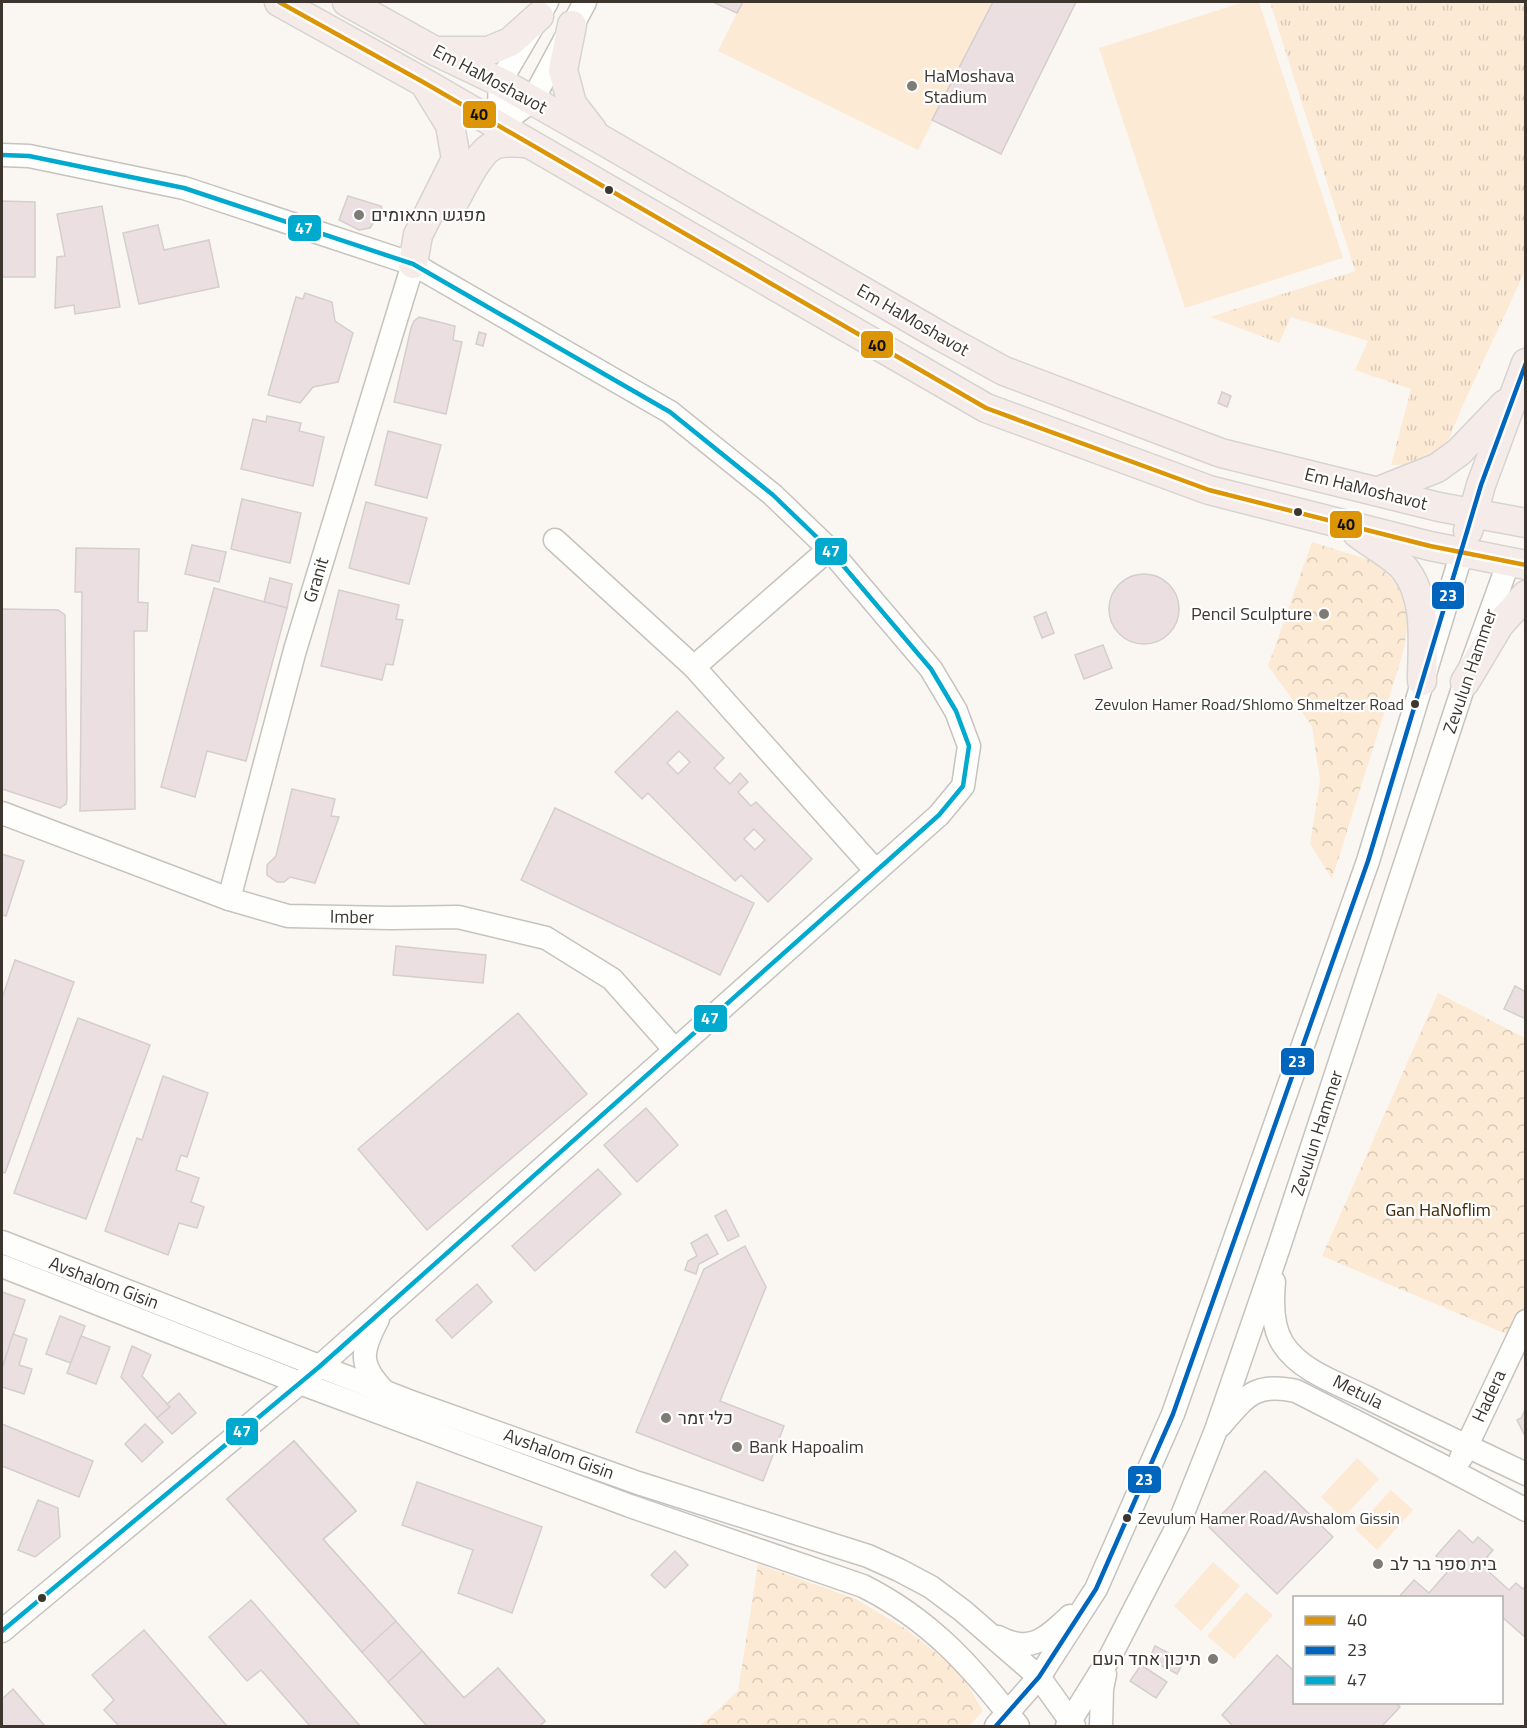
<svg xmlns="http://www.w3.org/2000/svg" width="1527" height="1728" font-family="'Titillium Web',Heebo,sans-serif">
<defs>
<pattern id="grass-tufts" width="24" height="20" patternUnits="userSpaceOnUse" patternTransform="scale(1.5)"><rect width="24" height="20" fill="#fcead5"/><path d="M3 7l-1-3M5 7V3M7 7l1-3M15 17l-1-3M17 17v-4M19 17l1-3" fill="none" stroke="#d9c9b7"/></pattern>
<pattern id="forest-crowns" width="20" height="18" patternUnits="userSpaceOnUse" patternTransform="scale(1.5)"><rect width="20" height="18" fill="#fcead5"/><path d="M2 6a3 3 0 1 1 6 0M12 15a3 3 0 1 1 6 0" fill="none" stroke="#d9c9b7"/></pattern>
</defs>
<rect width="100%" height="100%" fill="#faf7f3"/>
<path fill="url(#grass-tufts)" d="M1270 2H1525V271L1462 407 1449 439 1427 466 1391 465 1411 389 1355 370 1368 341 1291 317 1279 343 1210 317 1355 271Z"/>
<g fill="url(#forest-crowns)">
<path d="M1312 542 1376 562 1401 589 1409 619 1403 653 1332 879 1310 844 1320 781 1312 726 1268 666Z"/>
<path d="M1438 993 1525 1038 1526 1319 1516 1338 1322 1256Z"/>
<path d="M758 1564 856 1599 906 1629 959 1671 983 1711 969 1726H700L738 1691Z"/>
</g>
<g fill="#fcead5">
<path d="M713 2H1076L1001 154 933 121 918 150 718 51 737 13Z"/>
<path d="M1244 2H1259L1343 258 1185 308 1099 48Z"/>
<path d="M1357 1458 1379 1479 1343 1518 1321 1497Z"/>
<path d="M1391 1490 1413 1510 1377 1550 1355 1529Z"/>
<path d="M1213 1562 1240 1586 1201 1631 1174 1606Z"/>
<path d="M1246 1592 1273 1615 1234 1659 1207 1636Z"/>
</g>
<g fill="#ecdfe1" stroke="#d4cece" stroke-width="1.5" fill-rule="evenodd">
<path d="M713 2H743L737 13Z"/>
<path d="M993 2H1076L1001 154 932 120Z"/>
<path d="M348 196 381 206 382 209 370 228 359 230 339 220Z"/>
<path d="M2 201 35 202V277H2Z"/>
<path d="M102 206 120 307 75 314 74 305 55 308 57 257 65 256 57 214Z"/>
<path d="M158 225 164 250 209 240 219 287 139 304 123 233Z"/>
<path d="M305 293 332 302 335 321 353 333 338 382 313 387 300 403 268 395 296 297 303 299Z"/>
<path d="M419 317 455 326 453 340 462 342 446 414 394 402 411 328 414 321Z"/>
<path d="M479 332 486 334 483 346 476 344Z"/>
<path d="M1222 392 1231 396 1227 407 1218 403Z"/>
<path d="M267 416 301 423 299 431 324 437 313 486 241 469 253 419 266 422Z"/>
<path d="M388 431 441 445 427 498 375 485Z"/>
<path d="M242 499 301 513 290 563 231 549Z"/>
<path d="M366 502 427 518 409 584 349 568Z"/>
<path d="M192 545 226 552 219 582 185 574Z"/>
<path d="M76 548 139 549 138 602 148 603 147 631H134L135 809 80 811 82 592H75Z"/>
<circle cx="1144" cy="609" r="35"/>
<path d="M270 578 292 584 287 608 264 602Z"/>
<path d="M214 588 287 608 246 761 207 751 195 797 161 787Z"/>
<path d="M339 590 399 605 396 619 403 620 393 665 386 664 382 680 321 666Z"/>
<path d="M2 609 58 610 65 615 67 799 66 804 60 808 2 789Z"/>
<path d="M1046 612 1054 633 1042 638 1034 617Z"/>
<path d="M1103 645 1112 668 1084 679 1075 655Z"/>
<path d="M677 711 724 758 714 768 730 784 740 773 748 782 738 792 751 806 756 802 812 859 768 902 741 875 735 881 648 793 642 799 615 772ZM679 751 690 762 678 774 667 763ZM754 829 765 840 755 850 744 839Z"/>
<path d="M292 789 335 799 331 816 339 817 315 883 290 877 284 882H277L267 875V865L276 856Z"/>
<path d="M555 808 754 903 720 975 521 880Z"/>
<path d="M2 854 24 861 6 916 2 915Z"/>
<path d="M396 946 486 955 483 983 393 975Z"/>
<path d="M15 960 74 982 5 1173 2 1172V998Z"/>
<path d="M1515 986 1526 992V1019L1504 1009Z"/>
<path d="M518 1013 587 1094 427 1230 358 1149Z"/>
<path d="M78 1018 150 1045 86 1219 14 1193Z"/>
<path d="M163 1076 208 1093 187 1157 181 1155 176 1170 199 1178 191 1202 204 1207 197 1228 179 1223 168 1255 105 1231 137 1138 142 1140Z"/>
<path d="M646 1108 678 1145 637 1182 604 1145Z"/>
<path d="M598 1169 621 1194 535 1271 512 1246Z"/>
<path d="M726 1210 739 1236 728 1241 715 1216Z"/>
<path d="M707 1234 718 1254 699 1264 696 1274 685 1270 688 1261 697 1256 691 1243Z"/>
<path d="M745 1246 766 1287 720 1401 784 1426 763 1481 636 1432 704 1269Z"/>
<path d="M477 1284 492 1302 452 1338 436 1320Z"/>
<path d="M2 1292 25 1300 2 1369Z"/>
<path d="M60 1316 85 1326 71 1363 46 1354Z"/>
<path d="M13 1334 27 1339 19 1365 32 1369 24 1394 2 1387V1369Z"/>
<path d="M81 1336 110 1347 96 1384 67 1373Z"/>
<path d="M132 1346 151 1355 142 1376 170 1407 157 1418 121 1377Z"/>
<path d="M179 1393 196 1413 172 1434 157 1418 170 1407 167 1404Z"/>
<path d="M1526 1408V1434H1524L1517 1420 1521 1418Z"/>
<path d="M2 1424 93 1461 79 1497 2 1466Z"/>
<path d="M145 1424 163 1442 142 1462 125 1444Z"/>
<path d="M294 1441 356 1511 323 1539 464 1698 498 1668 545 1721 540 1726H427L227 1499Z"/>
<path d="M294 1441 356 1511 289 1569 227 1499Z"/>
<path d="M294 1441 356 1511 323 1539 396 1621 362 1652 227 1499Z"/>
<path d="M1265 1471 1333 1537 1277 1594 1209 1527Z"/>
<path d="M417 1482 542 1527 512 1613 458 1593 473 1550 402 1525Z"/>
<path d="M38 1500 58 1508 60 1537 35 1557 18 1550Z"/>
<path d="M1459 1530 1473 1543 1478 1537 1493 1550 1487 1557 1494 1563 1487 1570 1509 1590 1516 1583 1523 1589 1526 1586V1638L1502 1617V1598H1398L1414 1580 1429 1593 1450 1569 1436 1556Z"/>
<path d="M675 1551 688 1565 665 1588 651 1575Z"/>
<path d="M251 1600 360 1726H310L261 1670 247 1681 209 1637Z"/>
<path d="M144 1630 227 1726H119L104 1710 114 1700 92 1675Z"/>
<path d="M1155 1646 1184 1661 1177 1674 1149 1659Z"/>
<path d="M422 1651 464 1698 498 1668 545 1721 540 1726H427L388 1682Z"/>
<path d="M1277 1655 1294 1671V1702H1395L1400 1707 1382 1726H1231L1232 1725 1222 1715Z"/>
<path d="M1141 1665 1167 1682 1156 1698 1130 1681Z"/>
<path d="M13 1689 45 1726H2V1699Z"/>
</g>
<g fill="none" stroke-linecap="round" stroke-linejoin="round">
<g stroke="#c6c2bd" stroke-width="25">
<g id="minor">
<path d="M498 126 532 101 585 2"/>
<path d="M498 126 500 82 547 2"/>
<path d="M2 155 29 156 184 188 413 264 670 412 773 495 829 549 931 669 956 711 969 746 963 786 939 815 319 1367 2 1631"/>
<path d="M555 540 694 667 829 549"/>
<path d="M694 667 876 871"/>
<path d="M2 813 229 899 288 916 391 918 458 917 546 938 612 979 675 1050"/>
<path d="M229 899 295 650 413 264"/>
<path d="M2 1242 406 1400 638 1483 868 1556 899 1570 931 1587 963 1611 1039 1677 1074 1726"/>
<path d="M2 1266 300 1383 630 1506 863 1586C931 1620 973 1668 1018 1726"/>
<path d="M1274 1282C1272 1302 1272 1327 1283 1344 1301 1372 1340 1384 1368 1398 1420 1424 1473 1449 1526 1474"/>
<path d="M378 1319C361 1351 358 1364 384 1391"/>
<path d="M1221 1425C1246 1396 1255 1382 1296 1391L1439 1464 1526 1510"/>
<path d="M1461 1458 1526 1321"/>
<path d="M998 1637C1030 1654 1046 1639 1070 1616"/>
<path d="M996 1726 1039 1677 1096 1589 1173 1414 1368 861 1462 552"/>
<path d="M1067 1726 1111 1655 1179 1523 1216 1430 1278 1250 1465 682 1509 561"/>
<path d="M1101 1726 1102 1689 1105 1674"/>
</g>
</g>
<g stroke="#d6d4d1" stroke-width="31">
<g id="major">
<path d="M279 2 423 82 986 408 1209 490 1430 546 1526 565"/>
<path d="M347 2 435 51 500 82 597 137 942 337 1004 371 1221 453 1439 507 1526 523"/>
<path d="M572 25 563 70 572 104 592 130"/>
<path d="M442 51H488L510 42 539 16"/>
<path d="M454 202C463 187 476 156 491 147 500 140 517 143 528 143"/>
<path d="M413 264 418 235 456 159 450 125 426 86"/>
<path d="M1379 491 1437 468 1459 452 1505 404"/>
<path d="M1468 531 1481 485 1526 363"/>
<path d="M1357 533C1371 544 1392 555 1403 567 1429 597 1422 645 1422 681"/>
<path d="M1465 682 1499 625 1526 595"/>
</g>
</g>
<use href="#minor" stroke="#fefefd" stroke-width="22"/>
<use href="#major" stroke="#f5ecea" stroke-width="28"/>
<g stroke="#fff" stroke-width="9">
<path id="bus-1" d="M279 2 423 82 986 408 1209 490 1430 546 1526 565"/>
</g>
<g stroke="#fff" stroke-width="9">
<path id="bus-2" d="M996 1726 1039 1677 1096 1589 1173 1414 1368 861 1481 485 1526 363"/>
</g>
<g stroke="#fff" stroke-width="9">
<path id="bus-3" d="M2 155 29 156 184 188 413 264 670 412 773 495 829 549 931 669 956 711 969 746 963 786 939 815 319 1367 2 1631"/>
</g>
<use href="#bus-1" stroke="#db9507" stroke-width="4.5"/>
<use href="#bus-2" stroke="#0065bd" stroke-width="4.5"/>
<use href="#bus-3" stroke="#00a9ce" stroke-width="4.5"/>
</g>
<g fill="#7e7a74" stroke="#fff" stroke-width="2">
<circle cx="912" cy="86" r="6"/>
<circle cx="359" cy="215" r="6"/>
<circle cx="1324" cy="614" r="6"/>
<circle cx="666" cy="1418" r="6"/>
<circle cx="737" cy="1447" r="6"/>
<circle cx="1378" cy="1564" r="6"/>
<circle cx="1213" cy="1659" r="6"/>
</g>
<g fill="#3c362f" stroke="#fff" stroke-width="2">
<circle cx="609" cy="190" r="5"/>
<circle cx="1298" cy="512" r="5"/>
<circle cx="1415" cy="704" r="5"/>
<circle cx="1127" cy="1518" r="5"/>
<circle cx="42" cy="1598" r="5"/>
</g>
<g text-anchor="middle" stroke-width="4.5" stroke-linejoin="round" paint-order="stroke">
<g font-size="16" fill="#3c362f" stroke="#fff" text-anchor="end">
<text x="1404" y="710">Zevulon Hamer Road/Shlomo Shmeltzer Road</text>
<text x="1138" y="1524" text-anchor="start">Zevulum Hamer Road/Avshalom Gissin</text>
</g>
<g font-size="18" fill="#3c362f" stroke="#fff" text-anchor="start">
<text x="924" y="82">HaMoshava<tspan x="924" dy="21">Stadium</tspan></text>
<text x="371" y="221">מפגש התאומים</text>
<text x="1312" y="620" text-anchor="end">Pencil Sculpture</text>
<text x="678" y="1424">כלי זמר</text>
<text x="749" y="1453">Bank Hapoalim</text>
<text x="1390" y="1570">בית ספר בר לב</text>
<text x="1201" y="1665" text-anchor="end">תיכון אחד העם</text>
</g>
<g font-size="18" fill="#3c362f" stroke="#fff">
<text transform="translate(490 79) rotate(28)" y="6">Em HaMoshavot</text>
<text transform="translate(913 320) rotate(30)" y="6">Em HaMoshavot</text>
<text transform="translate(1366 489) rotate(14)" y="6">Em HaMoshavot</text>
<text transform="translate(316 580) rotate(-73)" y="6">Granit</text>
<text transform="translate(1470 671) rotate(-71)" y="6">Zevulun Hammer</text>
<text transform="translate(352 917) rotate(1)" y="6">Imber</text>
<text transform="translate(1317 1133) rotate(-72)" y="6">Zevulun Hammer</text>
<text transform="translate(104 1283) rotate(21)" y="6">Avshalom Gisin</text>
<text transform="translate(1358 1392) rotate(27)" y="6">Metula</text>
<text transform="translate(1489 1396) rotate(-65)" y="6">Hadera</text>
<text transform="translate(559 1454) rotate(20)" y="6">Avshalom Gisin</text>
</g>
<g font-size="18" fill="#3e2500" stroke="#fff">
<text x="1438" y="1216">Gan HaNoflim</text>
</g>
</g>
<g stroke="#fff" stroke-width="2">
<rect x="462" y="100" width="35" height="29" rx="6" fill="#db9507"/>
<rect x="287" y="214" width="35" height="28" rx="6" fill="#00a9ce"/>
<rect x="860" y="330" width="34" height="29" rx="6" fill="#db9507"/>
<rect x="1329" y="510" width="34" height="29" rx="6" fill="#db9507"/>
<rect x="814" y="537" width="34" height="29" rx="6" fill="#00a9ce"/>
<rect x="1431" y="581" width="34" height="29" rx="6" fill="#0065bd"/>
<rect x="693" y="1004" width="35" height="29" rx="6" fill="#00a9ce"/>
<rect x="1280" y="1047" width="35" height="29" rx="6" fill="#0065bd"/>
<rect x="225" y="1417" width="34" height="29" rx="6" fill="#00a9ce"/>
<rect x="1127" y="1465" width="35" height="29" rx="6" fill="#0065bd"/>
</g>
<g font-size="16" text-anchor="middle" font-weight="bold" fill="#fff">
<text x="304" y="234">47</text>
<text x="831" y="557">47</text>
<text x="1448" y="601">23</text>
<text x="710" y="1024">47</text>
<text x="1297" y="1067">23</text>
<text x="242" y="1437">47</text>
<text x="1144" y="1485">23</text>
</g>
<g font-size="16" text-anchor="middle" font-weight="bold" fill="#111">
<text x="479" y="120">40</text>
<text x="877" y="351">40</text>
<text x="1346" y="530">40</text>
</g>
<rect width="1527" height="1728" fill="none" stroke="#3c362f" stroke-width="6"/>
<rect x="1293" y="1596" width="210" height="108" fill="#ffffff" stroke="#b1afac" stroke-width="1.5"/>
<rect x="1305" y="1616" width="30" height="9" fill="#db9507" stroke="#b1afac" stroke-width="1.5"/>
<text x="1347" y="1626" font-size="18" fill="#3c362f">40</text>
<rect x="1305" y="1646" width="30" height="9" fill="#0065bd" stroke="#b1afac" stroke-width="1.5"/>
<text x="1347" y="1656" font-size="18" fill="#3c362f">23</text>
<rect x="1305" y="1676" width="30" height="9" fill="#00a9ce" stroke="#b1afac" stroke-width="1.5"/>
<text x="1347" y="1686" font-size="18" fill="#3c362f">47</text>
</svg>
